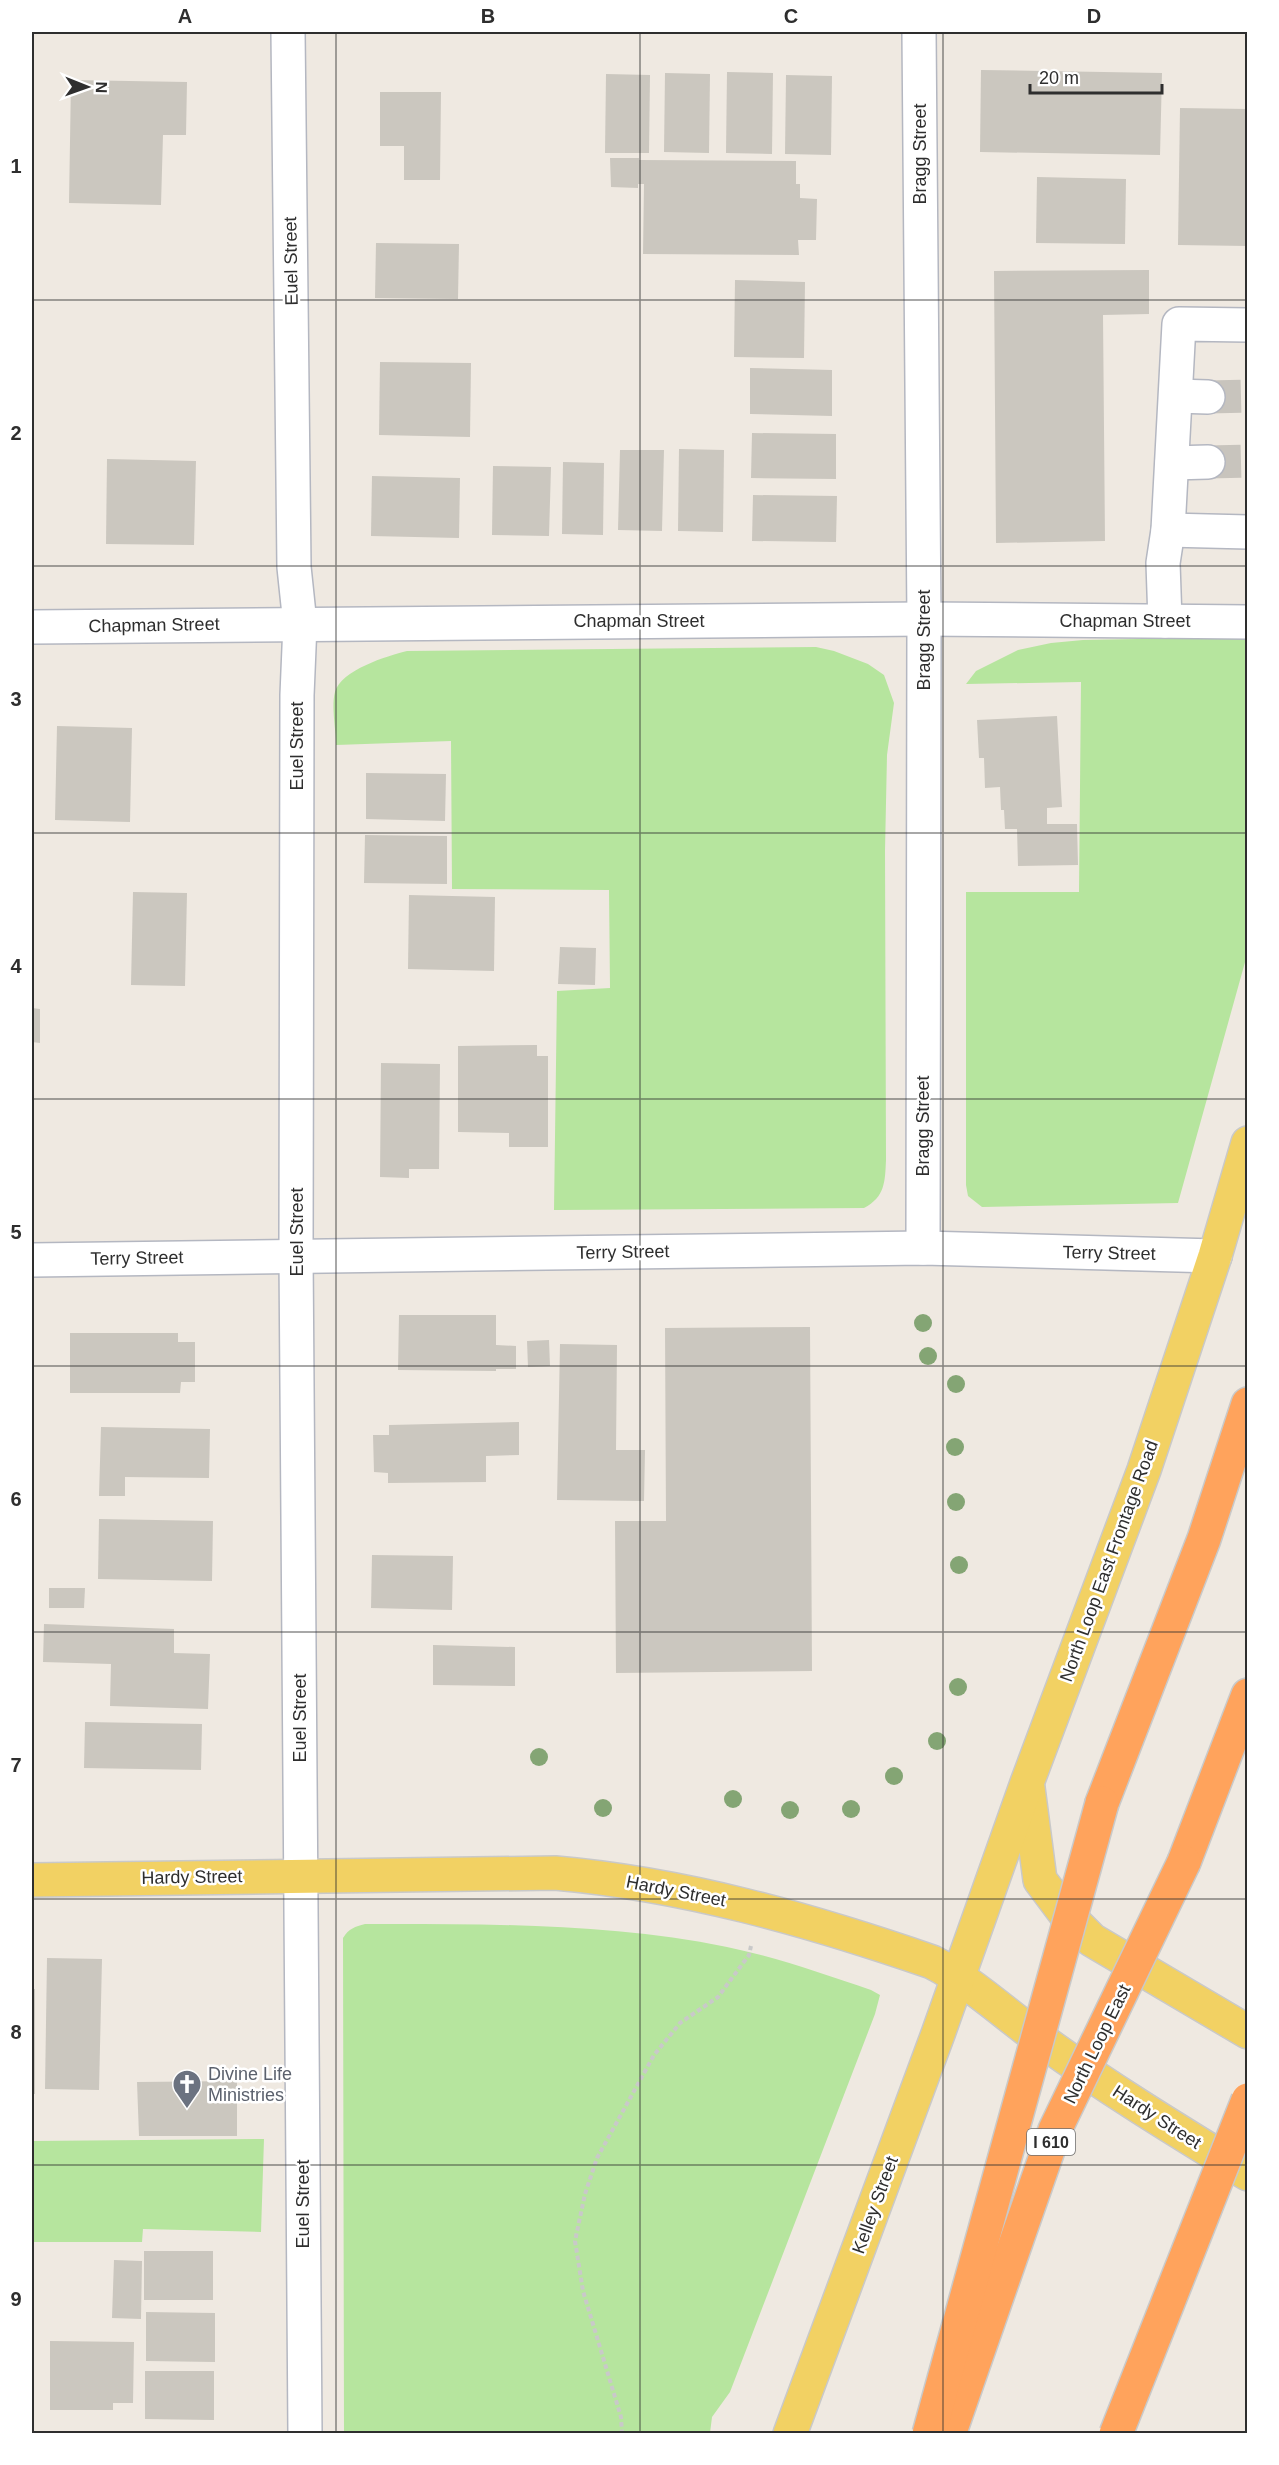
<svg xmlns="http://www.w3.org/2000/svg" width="1279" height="2465" font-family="Arial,sans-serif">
<rect width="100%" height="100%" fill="#efe9e1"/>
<g fill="#b6e59e">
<path d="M1247 637V955L1178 1203 982 1207 968 1196 966 1185V892H1079L1081 682 966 684 976 671 1018 650 1051 643 1083 640Z"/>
<path d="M816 647 834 651 868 664 884 675 894 703 887 755 885 851 886 1160C885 1182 885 1197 864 1208L554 1210 557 991 610 988 609 890 452 889 451 741 336 745C336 729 331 707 335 692 341 670 387 656 407 651Z"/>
<path d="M365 1924C487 1924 608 1923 727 1947 776 1957 823 1974 871 1990L880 1995 875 2014 730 2392 712 2417 710 2433H344L343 1938C349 1928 355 1927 365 1924Z"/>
<path d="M264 2139 261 2232 143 2229 142 2242H32V2141Z"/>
</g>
<g fill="#cbc7bf">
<path d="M981 70 1162 73 1160 155 980 152Z"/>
<path d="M727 72 773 73 772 154 726 153Z"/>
<path d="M665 73 710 74 709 153 664 152Z"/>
<path d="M606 74 650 75 649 153H605Z"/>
<path d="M786 75 832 76 831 155 785 154Z"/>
<path d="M71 80 187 82 186 135H163L161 205 69 203Z"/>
<path d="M380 92H441L440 180H404V146H380Z"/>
<path d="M1180 108 1248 109V246L1178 245Z"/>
<path d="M610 158H639V160L796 161V184H800V198L817 199 816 240H798L799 255 643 254 644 184H638V188L611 187Z"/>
<path d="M1037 177 1126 179 1125 244 1036 243Z"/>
<path d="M376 243 459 244 458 299 375 298Z"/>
<path d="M1149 270V314L1103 315 1105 541 996 543 994 271Z"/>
<path d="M735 280 805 282 804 358 734 357Z"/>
<path d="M380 362 471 363 470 437 379 435Z"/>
<path d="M750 368 832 370V416L750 414Z"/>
<path d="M752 433 836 434V479L751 478Z"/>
<path d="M679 449 724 450 723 532 678 531Z"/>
<path d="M620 450H664L662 531 618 530Z"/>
<path d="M107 459 196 461 194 545 106 544Z"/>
<path d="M563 462 604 463 603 535 562 534Z"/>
<path d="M493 466 551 467 549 536 492 535Z"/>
<path d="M372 476 460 478 459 538 371 536Z"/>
<path d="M753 495 837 496 836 542 752 541Z"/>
<path d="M1057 716 1062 807 1047 808V824H1077L1078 865 1018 866 1017 829H1005L1004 810H1001L1000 787 985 788 984 758H979L977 720Z"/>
<path d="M57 726 132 728 130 822 55 820Z"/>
<path d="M366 773 446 774 445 821 366 819Z"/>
<path d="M365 835 447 836V884L364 883Z"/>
<path d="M133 892 187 893 185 986 131 985Z"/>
<path d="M409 895 495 897 494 971 408 969Z"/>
<path d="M560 947 596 948 595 985 558 984Z"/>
<path d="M32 1008 40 1009V1043L32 1042Z"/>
<path d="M537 1045V1056H548V1147H509V1133L458 1132V1046Z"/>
<path d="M381 1063 440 1064 439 1169H409V1178L380 1177Z"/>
<path d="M399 1315H496V1345L516 1346V1369H496V1371L398 1370Z"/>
<path d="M810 1327 812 1671 616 1673 615 1521H666L665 1328Z"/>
<path d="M70 1333H178V1342H195V1382H181L180 1393H70Z"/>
<path d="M549 1340 550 1366 528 1367 527 1341Z"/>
<path d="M560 1344 617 1345 616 1450H645L644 1501 557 1500Z"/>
<path d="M519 1422V1455L486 1456V1482L388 1483V1473L374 1472 373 1435H389V1425Z"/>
<path d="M101 1427 210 1429 209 1478 125 1477V1496H99Z"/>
<path d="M99 1519 213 1521 212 1581 98 1579Z"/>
<path d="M372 1555 453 1556 452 1610 371 1608Z"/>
<path d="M49 1588H85L84 1608H49Z"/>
<path d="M44 1624 174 1629V1653L210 1654 208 1709 110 1706 111 1664 43 1662Z"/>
<path d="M433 1645 515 1647V1686L433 1685Z"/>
<path d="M85 1722 202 1724 201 1770 84 1768Z"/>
<path d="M47 1958 102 1959 99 2090 45 2089Z"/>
<rect x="32" y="1989" width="3" height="105"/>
<path d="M237 2081V2136H139L137 2082Z"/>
<rect x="144" y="2251" width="69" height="49"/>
<path d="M114 2260 142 2261 141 2319 112 2318Z"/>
<path d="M146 2312 215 2313V2362L146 2361Z"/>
<path d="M50 2341 134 2342 133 2403H113V2410H50Z"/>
<path d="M145 2371H214V2420L145 2419Z"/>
</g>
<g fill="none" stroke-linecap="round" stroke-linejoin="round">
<g stroke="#c8c4bd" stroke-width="33" stroke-dasharray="33 16" stroke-linecap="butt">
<path d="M1208 397 1248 396"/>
<path d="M1208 462 1248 461"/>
</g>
<g stroke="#b4b7c1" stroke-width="36">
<g id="minor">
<path d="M288 32 294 567 300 624 297 695 296 1255 305 2434"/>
<path d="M919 32 924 619 923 1248"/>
<path d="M1176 396 1208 397"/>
<path d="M1172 463 1208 462"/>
<path d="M1168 530 1248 532"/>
<path d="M1165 621 1163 563 1168 530 1179 324 1248 325"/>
<path d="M32 627 924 619 1248 622"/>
<path d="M32 1260 923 1248 1215 1256"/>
</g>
</g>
<g stroke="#c9c9c9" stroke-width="36">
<g id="major">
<path d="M1028 1788 1040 1880 1064 1912 1092 1940 1248 2032"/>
<path d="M32 1880 555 1873C684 1884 810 1920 932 1962 973 1983 1006 2015 1044 2042 1109 2089 1178 2131 1248 2174"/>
<path d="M790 2434 938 2034 1027 1783 1144 1470 1215 1256 1248 1143"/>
</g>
</g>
<g stroke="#c9c9c9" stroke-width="36">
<g id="highway">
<path d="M1102 1803 1204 1539 1248 1404"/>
<path d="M1184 1862 1248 1695"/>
</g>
</g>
<path stroke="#c9c9c9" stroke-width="4" stroke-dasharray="4.5 3" stroke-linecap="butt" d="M622 2434 621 2417 583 2291 575 2241 585 2194 597 2158 654 2055 680 2023 718 1997 749 1955 751 1946"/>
<use href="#minor" stroke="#fff" stroke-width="33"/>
<use href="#major" stroke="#f2d163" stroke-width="33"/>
<use href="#highway" stroke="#ffa35c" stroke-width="33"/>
<g stroke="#c9c9c9" stroke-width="36" stroke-linecap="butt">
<g id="highway-bridge">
<path d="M952 2426 1055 2130 1184 1862"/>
<path d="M929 2434 1102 1803"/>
<path d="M1116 2434 1248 2100"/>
</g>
</g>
<use href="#highway-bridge" stroke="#ffa35c" stroke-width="33"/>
</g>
<g fill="#84a574">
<circle cx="923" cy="1323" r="9"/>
<circle cx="928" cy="1356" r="9"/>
<circle cx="956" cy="1384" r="9"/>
<circle cx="955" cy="1447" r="9"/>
<circle cx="956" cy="1502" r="9"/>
<circle cx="959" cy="1565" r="9"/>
<circle cx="958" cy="1687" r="9"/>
<circle cx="937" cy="1741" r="9"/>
<circle cx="539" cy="1757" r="9"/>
<circle cx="894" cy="1776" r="9"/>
<circle cx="733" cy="1799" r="9"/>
<circle cx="603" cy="1808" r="9"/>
<circle cx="851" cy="1809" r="9"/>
<circle cx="790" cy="1810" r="9"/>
</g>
<path fill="none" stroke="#2e2e2e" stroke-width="1.5" stroke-opacity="0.55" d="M336 32V2434M640 32V2434M943 32V2434M32 300H1248M32 566H1248M32 833H1248M32 1099H1248M32 1366H1248M32 1632H1248M32 1899H1248M32 2165H1248"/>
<defs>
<g id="church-pin" transform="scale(1.5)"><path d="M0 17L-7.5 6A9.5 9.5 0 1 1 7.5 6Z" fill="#6b7280" stroke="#fff"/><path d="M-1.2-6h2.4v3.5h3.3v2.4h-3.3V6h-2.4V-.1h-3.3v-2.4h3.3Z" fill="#fff"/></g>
</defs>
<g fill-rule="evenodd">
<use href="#church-pin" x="187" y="2084"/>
</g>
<g text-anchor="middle" stroke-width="5" stroke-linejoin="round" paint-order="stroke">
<rect fill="#fff" stroke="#6d6d6d" stroke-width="1.5" x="1027" y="2129" width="48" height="26" rx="4.5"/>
<g font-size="16" font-weight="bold" fill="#2e2e2e">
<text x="1051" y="2148">I 610</text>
</g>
<g font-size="18" fill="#2e2e2e" stroke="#fff">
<text transform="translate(920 154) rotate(-90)" y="6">Bragg Street</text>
<text transform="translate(291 261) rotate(-91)" y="6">Euel Street</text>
<text x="639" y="627">Chapman Street</text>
<text x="1125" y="627">Chapman Street</text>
<text transform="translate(154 625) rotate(-1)" y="6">Chapman Street</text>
<text transform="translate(924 640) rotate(-90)" y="6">Bragg Street</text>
<text transform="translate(297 746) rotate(-90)" y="6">Euel Street</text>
<text transform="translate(923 1126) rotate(-90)" y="6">Bragg Street</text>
<text transform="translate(297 1232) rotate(-90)" y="6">Euel Street</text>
<text transform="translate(623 1252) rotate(-1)" y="6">Terry Street</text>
<text transform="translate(1109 1253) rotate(1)" y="6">Terry Street</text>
<text transform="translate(137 1258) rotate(-1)" y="6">Terry Street</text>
<text transform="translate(1109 1561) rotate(-70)" y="6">North Loop East Frontage Road</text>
<text transform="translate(300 1718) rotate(-90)" y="6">Euel Street</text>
<text transform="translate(192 1877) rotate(-1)" y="6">Hardy Street</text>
<text transform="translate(676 1891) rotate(11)" y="6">Hardy Street</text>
<text transform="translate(1097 2044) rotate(-64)" y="6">North Loop East</text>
<text transform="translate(1157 2117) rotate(33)" y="6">Hardy Street</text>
<text transform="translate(303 2204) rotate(-90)" y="6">Euel Street</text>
<text transform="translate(875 2205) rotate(-70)" y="6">Kelley Street</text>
</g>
<g font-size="18" fill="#5b616d" stroke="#fff" text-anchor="start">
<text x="208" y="2080">Divine Life<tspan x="208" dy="21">Ministries</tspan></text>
</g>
</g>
<rect width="1279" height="2465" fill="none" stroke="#ffffff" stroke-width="66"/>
<g transform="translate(87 87) rotate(91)" stroke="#ffffff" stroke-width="4.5" paint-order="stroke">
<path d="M0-4.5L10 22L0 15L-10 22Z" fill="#2e2e2e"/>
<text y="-9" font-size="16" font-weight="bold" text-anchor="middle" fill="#2e2e2e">N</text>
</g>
<path d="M1030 84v9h132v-9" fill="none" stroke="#2e2e2e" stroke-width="3"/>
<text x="1039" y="84" font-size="18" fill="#2e2e2e" stroke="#ffffff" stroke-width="4.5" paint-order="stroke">20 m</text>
<rect x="33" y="33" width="1213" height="2399" fill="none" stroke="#2e2e2e" stroke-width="2"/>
<g font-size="20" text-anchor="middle" font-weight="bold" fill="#2e2e2e">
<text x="185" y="23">A</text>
<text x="488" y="23">B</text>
<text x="791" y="23">C</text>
<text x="1094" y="23">D</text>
<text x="16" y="173">1</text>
<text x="16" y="440">2</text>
<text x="16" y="706">3</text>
<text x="16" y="973">4</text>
<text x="16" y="1239">5</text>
<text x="16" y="1506">6</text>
<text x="16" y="1772">7</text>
<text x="16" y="2039">8</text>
<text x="16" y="2306">9</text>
</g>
</svg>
